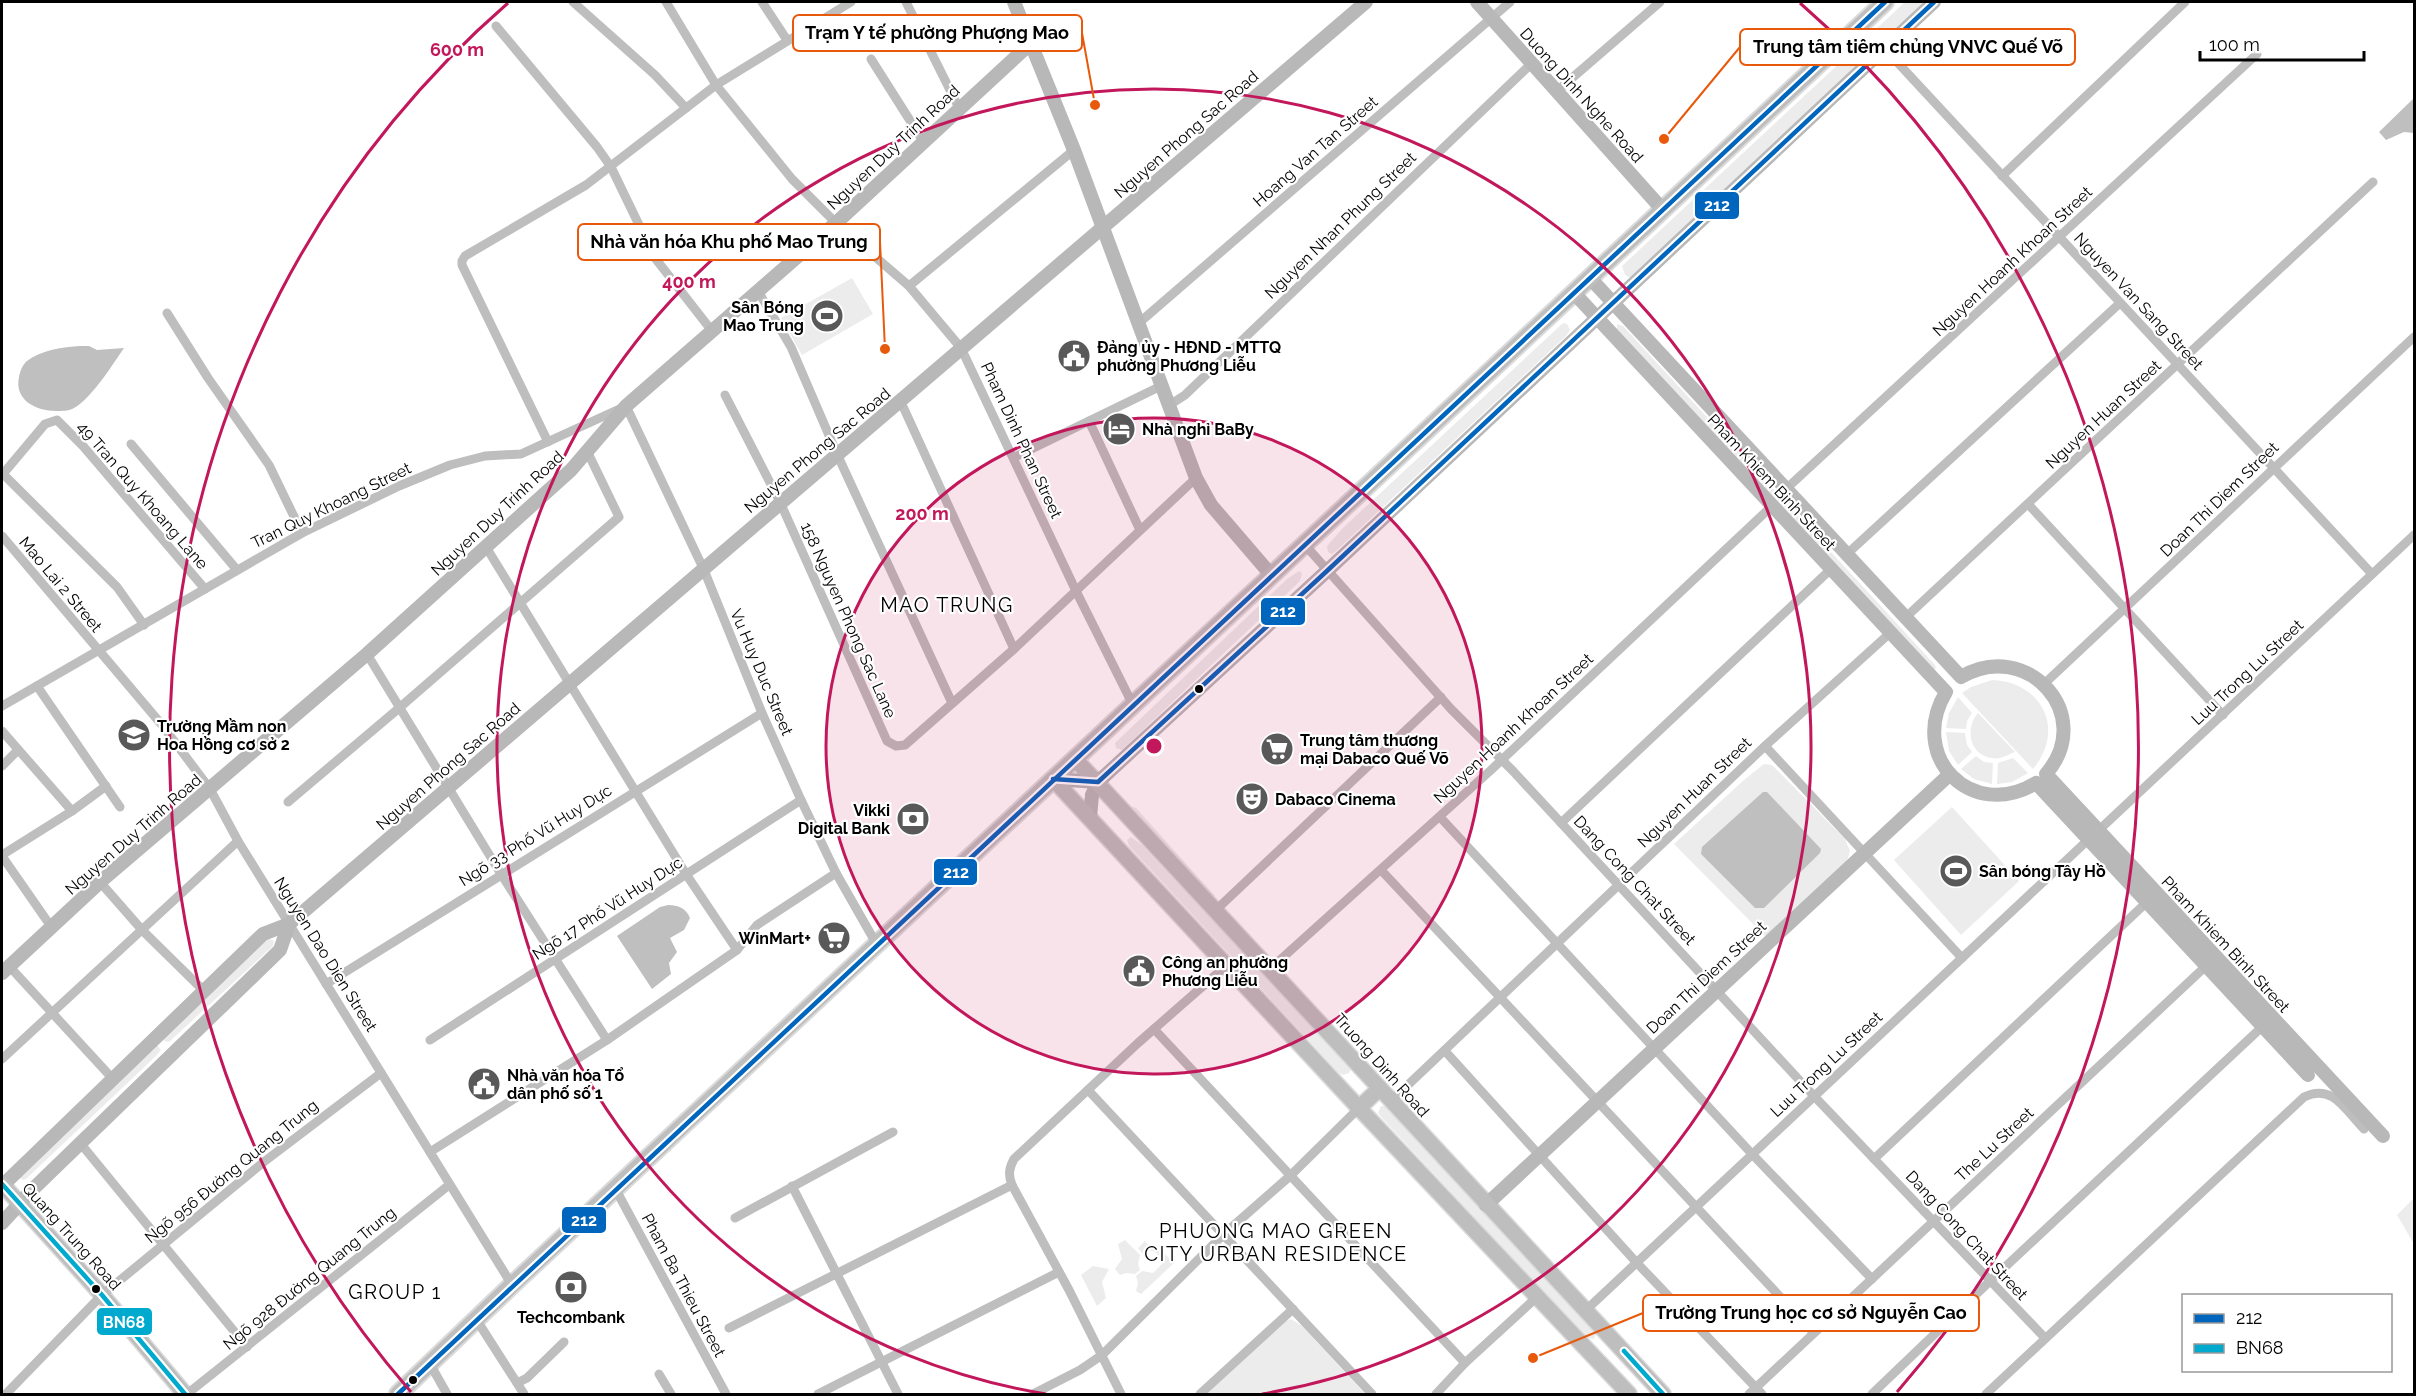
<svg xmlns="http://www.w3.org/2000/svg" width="2416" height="1396" font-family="Raleway,sans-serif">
<rect width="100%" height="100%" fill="#fff"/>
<g fill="#ececec">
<path d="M1905 2H1926L1631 278 1625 275 1622 266Z"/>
<path d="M852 278 873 314 802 355 781 318Z"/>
<path d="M1563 323 1567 324 1570 330 1566 336 1336 551 1332 554 1328 552 1327 546 1344 527Z"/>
<path d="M1617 324 1623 326 1935 665 1936 668 1934 670 1621 334 1617 329Z"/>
<path d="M1299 571 1302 573 1300 581 1122 750 1116 748 1115 743 1287 579Z"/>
<path d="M1992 680C2042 682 2066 729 2033 769L1962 693 1971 687Z"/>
<path d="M1958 697 1972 713 1967 721 1966 729 1946 728 1949 713Z"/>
<path d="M1978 713 2015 752C2007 755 2000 760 1991 758 1969 754 1965 728 1978 713Z"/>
<path d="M1946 732 1965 733 1967 745 1972 752 1958 765 1949 751Z"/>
<path d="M1976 756 1984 762 1993 763 1992 784 1974 779 1961 769Z"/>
<path d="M2013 758 2028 773 2012 782 1997 784 1998 763Z"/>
<path d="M1764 764 1772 765 1779 772 1845 839 1850 851 1847 861 1766 937 1674 844 1744 780Z"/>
<path d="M1131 806 1136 808 1215 896 1213 897Z"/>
<path d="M1952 807 2019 881 1961 935 1894 860Z"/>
<path d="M1131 837 1142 845 1351 1069 1349 1073 1343 1075 1339 1073 1129 846 1127 840Z"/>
<path d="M268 938 274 941 273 946 169 1042 164 1041 163 1039Z"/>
<path d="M156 1044 161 1050 156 1056 27 1178 24 1180 19 1178Z"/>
<path d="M1381 1106H1385L1394 1113 1591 1328 1596 1334 1594 1339 1587 1338 1382 1118 1378 1113Z"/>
<path d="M2414 1198V1244L2397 1215Z"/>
<path d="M1125 1240 1140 1255 1138 1264 1140 1270 1135 1274 1126 1273 1120 1275 1115 1269 1122 1259 1118 1244Z"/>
<path d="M1145 1241 1150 1247 1163 1252 1174 1263 1141 1294 1136 1291 1138 1283 1136 1276 1142 1271 1153 1273 1162 1264C1160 1253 1153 1247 1142 1253L1138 1248Z"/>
<path d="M1093 1266 1109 1269 1102 1282 1106 1298 1097 1306 1081 1275Z"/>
<path d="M1291 1319 1302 1326 1365 1394H1203L1284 1322Z"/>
</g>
<g fill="#bfbfbf">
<path d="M2414 98V133L2404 132 2386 140 2379 132Z"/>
<path d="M80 346H89L97 350 124 348C113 364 91 399 74 408 69 411 63 411 56 411 36 411 14 400 19 377 20 371 23 364 27 361 41 350 63 347 80 346Z"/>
<path d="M1763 792H1767L1821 849 1820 853 1764 908H1755L1701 854 1702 847Z"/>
<path d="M668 905C678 905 686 908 690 918L684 930 670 938 677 952 669 963 671 974 652 989 617 936 660 907Z"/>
</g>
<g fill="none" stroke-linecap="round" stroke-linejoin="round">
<g stroke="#dbdbdb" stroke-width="18">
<g id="primary">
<path d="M1075 759 1663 1394"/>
<path d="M1053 779 1359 1108 1629 1394"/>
<path d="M1359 1108 1380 1088"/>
<path d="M2 1184 102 1295 185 1394"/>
</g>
</g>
<g stroke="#dbdbdb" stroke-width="20">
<path id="highway" d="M398 1394 512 1285 1885 2"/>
</g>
<g stroke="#bebebe" stroke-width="9">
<path d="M573 2 655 75 686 108"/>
<path d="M666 2 716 85 792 179 836 223 909 286 961 348 1076 591 1133 705"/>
<path d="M762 2 787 40"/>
<path d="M906 2 959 108"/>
<path d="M496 26 597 147 611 167 655 258 712 331"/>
<path d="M1885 49 2372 574"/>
<path d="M871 59 923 141"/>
<path d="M1557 91 1660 2"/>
<path d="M2002 176 2185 2"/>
<path d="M909 286 1074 150"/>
<path d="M758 291 791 347 837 454 952 703"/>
<path d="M167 313 208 378 269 465 302 533"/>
<path d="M1140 322 1510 2"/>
<path d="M725 395 780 502 887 741 896 746 905 745 1014 649 1196 478"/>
<path d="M900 400 1014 649"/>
<path d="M1168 406 1185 395 1531 64"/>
<path d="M1089 421 1140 530"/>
<path d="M548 442 462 265V261L465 256 586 185 716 85 851 2"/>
<path d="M131 444 237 570"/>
<path d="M1015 457 1161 386"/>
<path d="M3 474 117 587 144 625"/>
<path d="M2 475 45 424 57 420 83 446 205 589"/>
<path d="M1786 489 2257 54"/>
<path d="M2028 504 2223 715"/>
<path d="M2 536 162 725 210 789 238 841 512 1285"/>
<path d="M1305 545 1451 709 1513 771 1814 1096 2045 1338"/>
<path d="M486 547 686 874 737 950"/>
<path d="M1847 554 2120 303"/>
<path d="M1905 618 2373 182"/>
<path d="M367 654 501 874 607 1040"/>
<path d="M2044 684 2414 337"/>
<path d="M37 686 120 807"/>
<path d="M2 706 302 533 399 486 450 465 485 456 521 454 626 406 704 570 762 713 801 800 836 873 877 945"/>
<path d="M2 731 72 811"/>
<path d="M1765 746 1962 958"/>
<path d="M2 766 18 750"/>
<path d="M288 802 398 709 619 517 587 451"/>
<path d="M1440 817 1752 1154 1872 1279"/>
<path d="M1561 823 1831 569"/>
<path d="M2099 830 2414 535"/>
<path d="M2 855 72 811 106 786"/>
<path d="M2 856 52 928"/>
<path d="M1381 870 1814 1333"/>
<path d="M100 882 142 930 203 990"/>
<path d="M1217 909 1441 697"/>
<path d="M9 966 112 1078"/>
<path d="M1270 969 1491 770 1772 506"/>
<path d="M326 984 762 713"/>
<path d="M1154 1029 1465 1363"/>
<path d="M430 1040 801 800"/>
<path d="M1445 1051 1636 1262 1762 1394"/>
<path d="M2 1059 238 841"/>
<path d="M1088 1090 1372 1394"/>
<path d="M1391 1101 1765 746 1890 633"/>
<path d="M81 1144 247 1347"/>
<path d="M430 1152 607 1040 737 950 757 925 836 873"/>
<path d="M1874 1159 2147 902"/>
<path d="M792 1186 898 1394"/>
<path d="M616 1190 726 1394"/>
<path d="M735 1218 893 1132"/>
<path d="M1585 1311 2089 839"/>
<path d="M476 1319 524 1394"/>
<path d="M729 1328 1012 1185"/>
<path d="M430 1364 447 1394"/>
<path d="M659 1374 671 1394"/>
<path d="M517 1383 527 1378 564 1342"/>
<path d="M6 1394 102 1295 265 1161 381 1073"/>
<path d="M187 1394 449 1185"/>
<path d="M818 1394 1059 1272"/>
<path d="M1033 1394 1080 1370 1102 1355 1224 1234 1290 1176 1359 1108"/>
<path d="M1121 1394 1069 1290 1012 1185C1008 1175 1009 1168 1014 1159L1138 1043 1227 965"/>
<path d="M1200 1394 1293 1309"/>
<path d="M1436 1394 1465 1363 1537 1297"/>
<path d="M1749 1394 2207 965"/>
<path d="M1872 1394 1989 1282 2263 1026"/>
<path d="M1986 1394 2304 1097C2333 1083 2345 1110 2364 1129"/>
</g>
<g stroke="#b8b8b8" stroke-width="14">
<path d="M1014 2 1074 150 1196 478 1211 505 1272 576"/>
<path d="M1477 2 1662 209"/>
<path d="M1590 278 1961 677C2027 638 2097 715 2046 774L2383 1136"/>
<path d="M1574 293 1946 692C1907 757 1972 822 2036 783L2308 1075"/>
<path d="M1053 779 1098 782"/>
<path d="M1090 817 1092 795 1098 782 1328 570 1934 2"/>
<path d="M2 973 100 882 367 654 571 470 626 406 836 223 1032 42"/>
<path d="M2 1186 263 934 289 924 1366 2"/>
<path d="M1486 1205 1950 774"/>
<path d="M2 1223 32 1190 280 950 289 924"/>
</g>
<use href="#primary" stroke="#bebebe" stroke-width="15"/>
<use href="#highway" stroke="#bebebe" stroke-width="16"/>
<g stroke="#fff" stroke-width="9">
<g id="bus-1">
<path d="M1053 779 1098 782 1328 570 1934 2"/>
<path d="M398 1394 1885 2"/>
</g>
</g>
<g stroke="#fff" stroke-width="9">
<g id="bus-2">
<path d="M2 1184 102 1295 185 1394"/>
<path d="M1624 1351 1663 1394"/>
</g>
</g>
<use href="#bus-1" stroke="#0065bd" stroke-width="4.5"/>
<use href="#bus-2" stroke="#00a9ce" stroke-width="4.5"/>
</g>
<circle cx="1154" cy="746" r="328" fill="#c2185b" fill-opacity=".12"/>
<g fill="none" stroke="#c2185b" stroke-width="3">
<circle cx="1154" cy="746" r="328"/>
<path d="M1046 1394A657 657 0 1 1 1262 1394"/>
<path d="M411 1392A985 985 0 0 1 508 3M1800 3A985 985 0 0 1 1897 1392"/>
</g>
<defs>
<g id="stadium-disc" transform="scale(1.725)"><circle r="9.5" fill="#595959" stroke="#fff"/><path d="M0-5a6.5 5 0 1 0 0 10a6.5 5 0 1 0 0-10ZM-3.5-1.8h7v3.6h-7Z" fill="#fff"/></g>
<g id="civic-disc" transform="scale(1.725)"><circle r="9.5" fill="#595959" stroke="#fff"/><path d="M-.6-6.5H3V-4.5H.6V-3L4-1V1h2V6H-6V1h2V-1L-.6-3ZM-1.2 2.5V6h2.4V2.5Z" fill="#fff"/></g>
<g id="hotel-disc" transform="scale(1.725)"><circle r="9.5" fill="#595959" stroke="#fff"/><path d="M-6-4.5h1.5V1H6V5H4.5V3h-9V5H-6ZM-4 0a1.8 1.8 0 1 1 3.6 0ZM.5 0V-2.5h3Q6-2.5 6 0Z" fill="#fff"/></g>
<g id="school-disc" transform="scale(1.725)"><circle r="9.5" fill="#595959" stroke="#fff"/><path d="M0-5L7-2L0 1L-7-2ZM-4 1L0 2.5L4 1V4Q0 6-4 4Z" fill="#fff"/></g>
<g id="supermarket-disc" transform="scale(1.725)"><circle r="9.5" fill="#595959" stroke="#fff"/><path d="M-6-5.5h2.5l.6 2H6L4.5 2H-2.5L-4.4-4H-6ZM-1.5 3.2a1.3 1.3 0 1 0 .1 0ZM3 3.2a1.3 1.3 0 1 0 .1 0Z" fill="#fff"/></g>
<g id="theatre-disc" transform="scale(1.725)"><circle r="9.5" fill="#595959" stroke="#fff"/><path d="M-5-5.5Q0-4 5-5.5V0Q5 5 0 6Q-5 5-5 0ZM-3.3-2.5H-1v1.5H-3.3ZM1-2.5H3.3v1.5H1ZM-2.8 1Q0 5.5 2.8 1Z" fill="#fff"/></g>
<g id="bank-disc" transform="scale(1.725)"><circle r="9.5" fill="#595959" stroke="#fff"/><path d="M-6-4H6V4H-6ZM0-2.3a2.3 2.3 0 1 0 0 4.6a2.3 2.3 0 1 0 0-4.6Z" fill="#fff"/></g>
</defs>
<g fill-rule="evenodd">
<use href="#stadium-disc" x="827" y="316"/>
<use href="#civic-disc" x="1074" y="356"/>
<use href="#hotel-disc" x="1119" y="429"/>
<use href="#school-disc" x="134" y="735"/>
<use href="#supermarket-disc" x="1277" y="749"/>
<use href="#theatre-disc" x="1252" y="799"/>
<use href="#bank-disc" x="913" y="819"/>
<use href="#stadium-disc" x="1956" y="871"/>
<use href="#supermarket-disc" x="834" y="938"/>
<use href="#civic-disc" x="1139" y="971"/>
<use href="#civic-disc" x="484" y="1084"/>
<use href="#bank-disc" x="571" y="1287"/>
</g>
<g fill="#000" stroke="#fff" stroke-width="2">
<circle cx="1199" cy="689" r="5"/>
<circle cx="96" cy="1289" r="5"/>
<circle cx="413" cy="1380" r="5"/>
</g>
<g text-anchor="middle" stroke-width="4.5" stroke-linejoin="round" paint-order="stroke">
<g font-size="16" fill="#000" stroke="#fff">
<text transform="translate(1582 95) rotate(48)" y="6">Duong Dinh Nghe Road</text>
<text transform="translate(1186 134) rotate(-41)" y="6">Nguyen Phong Sac Road</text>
<text transform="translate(893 147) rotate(-43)" y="6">Nguyen Duy Trinh Road</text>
<text transform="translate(1315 151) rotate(-41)" y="6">Hoang Van Tan Street</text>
<text transform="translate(1340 225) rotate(-44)" y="6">Nguyen Nhan Phung Street</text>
<text transform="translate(2012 261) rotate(-43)" y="6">Nguyen Hoanh Khoan Street</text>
<text transform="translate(2139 301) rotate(47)" y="6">Nguyen Van Sang Street</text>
<text transform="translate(2103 414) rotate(-43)" y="6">Nguyen Huan Street</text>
<text transform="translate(1022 440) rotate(65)" y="6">Pham Dinh Phan Street</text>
<text transform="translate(817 450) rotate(-40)" y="6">Nguyen Phong Sac Road</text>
<text transform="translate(1772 482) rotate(47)" y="6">Pham Khiem Binh Street</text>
<text transform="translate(143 495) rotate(49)" y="6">49 Tran Quy Khoang Lane</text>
<text transform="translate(2219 499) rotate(-44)" y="6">Doan Thi Diem Street</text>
<text transform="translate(331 505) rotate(-26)" y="6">Tran Quy Khoang Street</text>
<text transform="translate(497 513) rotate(-43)" y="6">Nguyen Duy Trinh Road</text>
<text transform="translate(61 584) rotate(50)" y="6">Mao Lai 2 Street</text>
<text transform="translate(849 620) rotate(66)" y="6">158 Nguyen Phong Sac Lane</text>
<text transform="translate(762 672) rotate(67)" y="6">Vu Huy Duc Street</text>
<text transform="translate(2247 672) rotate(-43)" y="6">Luu Trong Lu Street</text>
<text transform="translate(1513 728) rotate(-43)" y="6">Nguyen Hoanh Khoan Street</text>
<text transform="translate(448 766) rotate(-41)" y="6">Nguyen Phong Sac Road</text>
<text transform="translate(1694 792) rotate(-44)" y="6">Nguyen Huan Street</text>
<text transform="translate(133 834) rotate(-41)" y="6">Nguyen Duy Trinh Road</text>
<text transform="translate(535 835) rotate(-32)" y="6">Ngõ 33 Phố Vũ Huy Dực</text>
<text transform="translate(1635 880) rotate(47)" y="6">Dang Cong Chat Street</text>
<text transform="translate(607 908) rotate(-33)" y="6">Ngõ 17 Phố Vũ Huy Dực</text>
<text transform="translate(2226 944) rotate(47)" y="6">Pham Khiem Binh Street</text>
<text transform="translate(326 954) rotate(58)" y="6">Nguyen Dao Dien Street</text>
<text transform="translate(1706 977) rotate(-43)" y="6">Doan Thi Diem Street</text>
<text transform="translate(1826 1064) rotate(-43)" y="6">Luu Trong Lu Street</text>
<text transform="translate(1382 1065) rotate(48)" y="6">Truong Dinh Road</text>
<text transform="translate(1994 1144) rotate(-43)" y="6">The Lu Street</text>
<text transform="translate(231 1171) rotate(-39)" y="6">Ngõ 956 Đường Quang Trung</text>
<text transform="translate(1967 1235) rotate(47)" y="6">Dang Cong Chat Street</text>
<text transform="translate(72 1236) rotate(48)" y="6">Quang Trung Road</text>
<text transform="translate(309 1278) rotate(-39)" y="6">Ngõ 928 Đường Quang Trung</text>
<text transform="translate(684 1285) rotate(62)" y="6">Pham Ba Thieu Street</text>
</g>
<g font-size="16" font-weight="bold" fill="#000" stroke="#fff" text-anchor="start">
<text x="804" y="313" text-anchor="end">Sân Bóng<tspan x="804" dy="18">Mao Trung</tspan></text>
<text x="1097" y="353">Đảng ủy - HĐND - MTTQ<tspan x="1097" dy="18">phường Phương Liễu</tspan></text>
<text x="1142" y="435">Nhà nghỉ BaBy</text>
<text x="157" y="732">Trường Mầm non<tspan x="157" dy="18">Hoa Hồng cơ sở 2</tspan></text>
<text x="1300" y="746">Trung tâm thương<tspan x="1300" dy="18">mại Dabaco Quế Võ</tspan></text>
<text x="1275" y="805">Dabaco Cinema</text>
<text x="890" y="816" text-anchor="end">Vikki<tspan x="890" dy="18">Digital Bank</tspan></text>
<text x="1979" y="877">Sân bóng Tây Hồ</text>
<text x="811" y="944" text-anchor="end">WinMart+</text>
<text x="1162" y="968">Công an phường<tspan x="1162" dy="18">Phương Liễu</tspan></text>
<text x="507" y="1081">Nhà văn hóa Tổ<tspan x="507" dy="18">dân phố số 1</tspan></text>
<text x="571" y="1323" text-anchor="middle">Techcombank</text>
</g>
<g font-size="20" letter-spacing="1.5" fill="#000" stroke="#fff">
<text x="947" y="612">MAO TRUNG</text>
<text x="1276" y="1238">PHUONG MAO GREEN<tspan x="1276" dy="23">CITY URBAN RESIDENCE</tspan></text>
<text x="395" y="1299">GROUP 1</text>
</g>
</g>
<circle cx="1154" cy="746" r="9" fill="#c2185b" stroke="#fff" stroke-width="3"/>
<g font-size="18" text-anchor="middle" font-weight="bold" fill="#c2185b" stroke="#fff" stroke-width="4.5" stroke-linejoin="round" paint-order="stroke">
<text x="457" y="56">600 m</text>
<text x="689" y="288">400 m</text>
<text x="922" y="520">200 m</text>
</g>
<path fill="none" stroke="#e8590c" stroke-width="2" d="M1095 105L1082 33M1664 139L1740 47M885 349L880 242M1533 1358L1643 1313"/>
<g fill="#e8590c" stroke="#fff" stroke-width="2">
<circle cx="1095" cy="105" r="6"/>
<circle cx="1664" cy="139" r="6"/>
<circle cx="885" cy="349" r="6"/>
<circle cx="1533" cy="1358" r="6"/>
</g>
<g fill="#fff" stroke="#e8590c" stroke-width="2">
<rect x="793" y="15" width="289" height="36" rx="6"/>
<rect x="1740" y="29" width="335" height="36" rx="6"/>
<rect x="578" y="224" width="302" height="36" rx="6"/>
<rect x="1643" y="1295" width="336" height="36" rx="6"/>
</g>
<g font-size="18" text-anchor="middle" font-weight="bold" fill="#000">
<text x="937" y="39">Trạm Y tế phường Phượng Mao</text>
<text x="1908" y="53">Trung tâm tiêm chủng VNVC Quế Võ</text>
<text x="729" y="248">Nhà văn hóa Khu phố Mao Trung</text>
<text x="1811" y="1319">Trường Trung học cơ sở Nguyễn Cao</text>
</g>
<g stroke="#fff" stroke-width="2">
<rect x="1694" y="191" width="46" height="29" rx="6" fill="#0065bd"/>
<rect x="1260" y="597" width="46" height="29" rx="6" fill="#0065bd"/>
<rect x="933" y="858" width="45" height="28" rx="6" fill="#0065bd"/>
<rect x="561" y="1206" width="46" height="28" rx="6" fill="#0065bd"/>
<rect x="96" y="1307" width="57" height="29" rx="6" fill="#00a9ce"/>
</g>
<g font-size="16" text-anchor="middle" font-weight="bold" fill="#fff">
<text x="1717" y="211">212</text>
<text x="1283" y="617">212</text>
<text x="956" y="878">212</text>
<text x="584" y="1226">212</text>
<text x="124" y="1328">BN68</text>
</g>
<rect width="2416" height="1396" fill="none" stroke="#000000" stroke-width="6"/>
<rect x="2182" y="1294" width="210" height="78" fill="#ffffff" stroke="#999999" stroke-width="1.5"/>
<rect x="2194" y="1314" width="30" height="9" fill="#0065bd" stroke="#999999" stroke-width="1.5"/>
<text x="2236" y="1324" font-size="18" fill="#000000">212</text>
<rect x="2194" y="1344" width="30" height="9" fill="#00a9ce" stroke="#999999" stroke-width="1.5"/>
<text x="2236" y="1354" font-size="18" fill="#000000">BN68</text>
<path d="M2200 51v9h164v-9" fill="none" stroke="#000000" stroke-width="3"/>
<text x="2209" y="51" font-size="18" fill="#000000" stroke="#ffffff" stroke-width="4.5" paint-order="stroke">100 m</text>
</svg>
